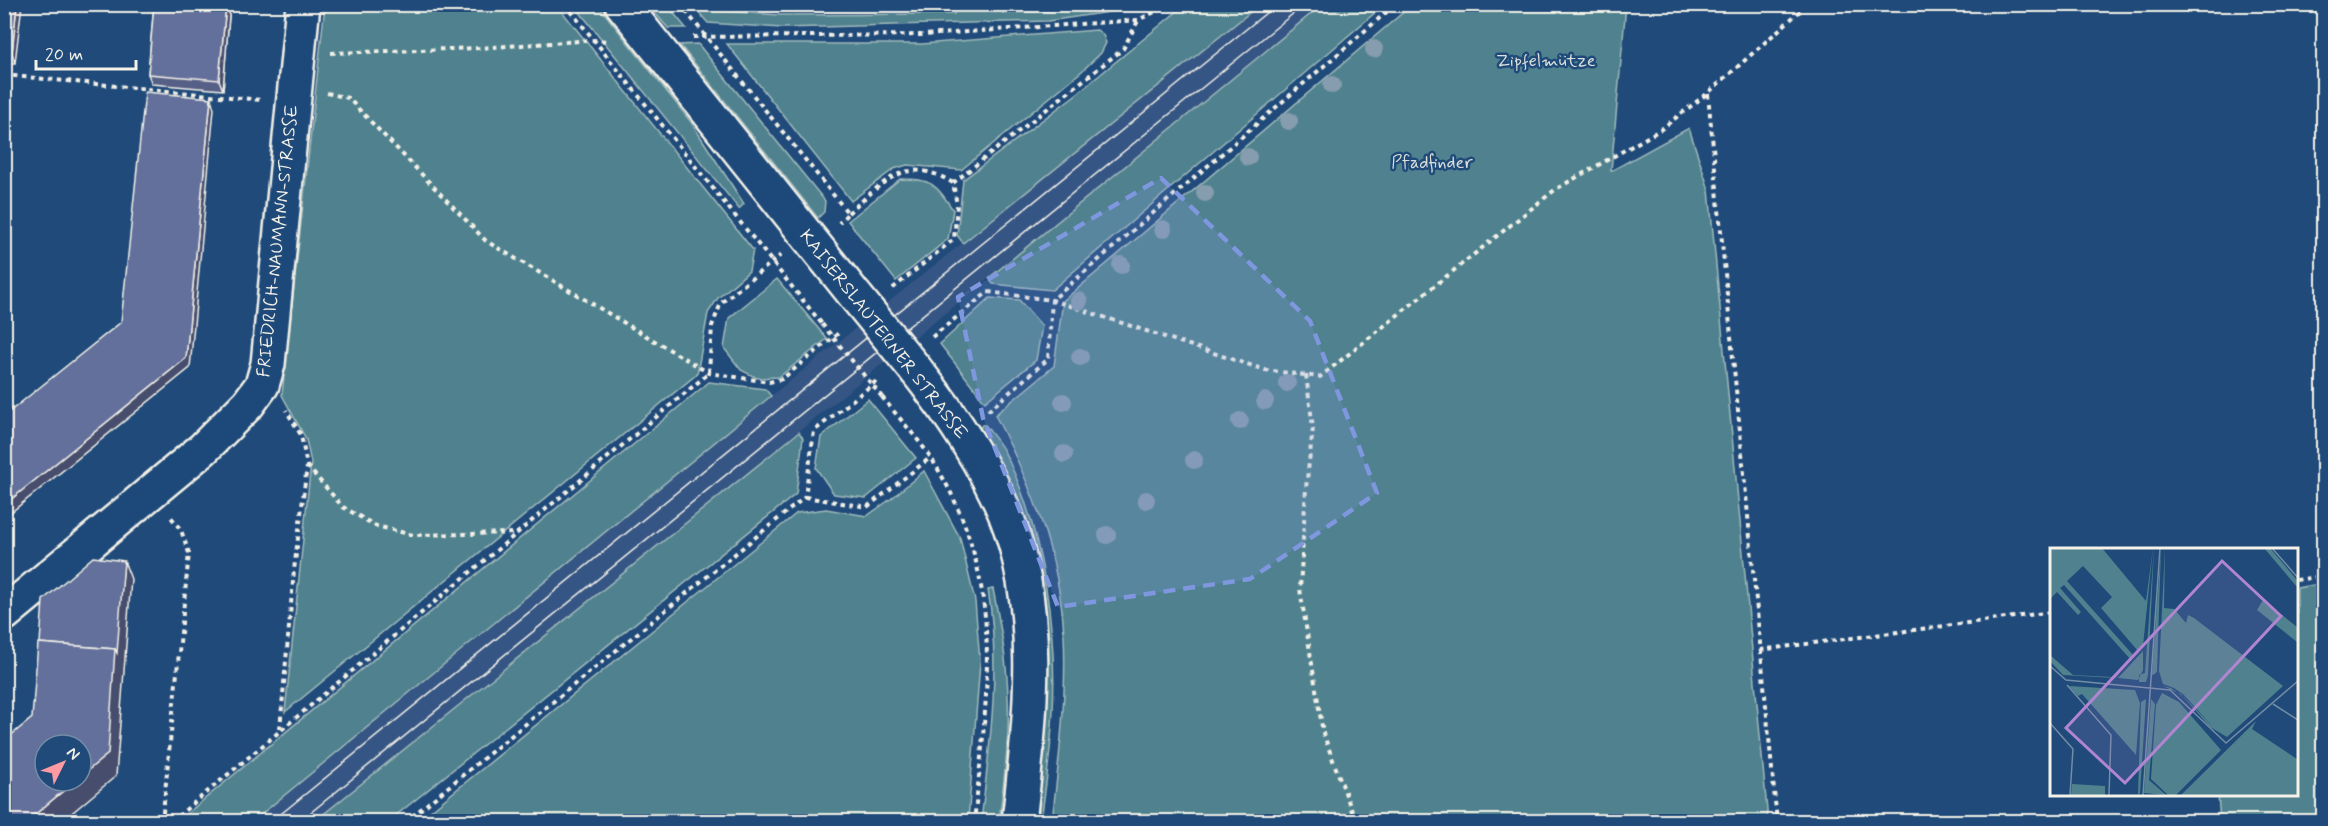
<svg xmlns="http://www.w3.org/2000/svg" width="2328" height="826" font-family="Mynerve,sans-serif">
<rect width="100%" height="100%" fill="#1f4a7a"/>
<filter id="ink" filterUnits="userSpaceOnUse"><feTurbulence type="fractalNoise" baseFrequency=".0167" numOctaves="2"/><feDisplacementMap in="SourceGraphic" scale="12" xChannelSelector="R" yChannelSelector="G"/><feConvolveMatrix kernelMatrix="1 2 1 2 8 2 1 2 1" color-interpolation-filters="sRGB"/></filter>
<g filter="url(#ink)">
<path fill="#345584" d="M1259 5H1323L989 278 315 821 253 822 771 396Z"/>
<g fill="#4f828e" stroke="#a2babb" stroke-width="1.5">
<path d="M956 4 999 5 1003 13 1050 11 1070 5H1147L1143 7 1048 21 782 28 708 23 692 5H711L724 11 779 15 954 14Z"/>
<path d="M1323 4 1384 5 1052 290 993 284 989 278Z"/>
<path d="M1413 4 1626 5 1611 171 1689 128 1709 190 1768 821H1052C1059 760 1067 697 1064 635 1060 556 1031 484 995 415L1054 366 1063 301Z"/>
<path d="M325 5H557L753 250 749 271 718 298 708 313 697 374 285 712 311 463 306 439 282 395Z"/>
<path d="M574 5H598L691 122 744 204 739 209Z"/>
<path d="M648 5H667L686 28H668Z"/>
<path d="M1185 5H1259L963 243 957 235 963 180 1074 96Z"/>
<path d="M1097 30 1103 35 1106 43 1101 53 1082 71 961 170 907 165 894 169 851 201 727 44H922Z"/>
<path d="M698 44 825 201 824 212 818 218 680 45Z"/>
<path d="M900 179C932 179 935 183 953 210L948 239 896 281 848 221Z"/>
<path d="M777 279 827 339 779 377 757 378 741 370 724 348 729 318Z"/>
<path d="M990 298 1019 300 1042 326 1036 360 985 402 940 344Z"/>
<path d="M709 382 765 389 771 396 253 821H178Z"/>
<path d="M868 399 916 458 866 498 834 494 816 468 821 437Z"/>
<path d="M982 425H985C991 433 999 442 1004 451 1044 530 1059 639 1052 726 1050 758 1045 790 1041 821H1035L1025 526 1010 483 983 434 980 428Z"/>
<path d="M799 432 803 438 796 494 389 821H315Z"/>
<path d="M924 471 960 538 975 601 980 662 968 821H418L797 513 826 509 867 516 892 498Z"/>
<path d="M2320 584 2324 630 2323 821H2220L2218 795 2296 794 2297 588Z"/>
<path d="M993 589C1000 624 1007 660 1008 696 1010 738 1004 780 999 821H981C990 745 1001 666 988 590Z"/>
</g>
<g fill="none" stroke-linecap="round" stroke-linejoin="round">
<g stroke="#f4f1e8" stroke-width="38">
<path id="minor" d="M4 614 203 449 248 404 262 385 268 364 303 4"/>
</g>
<g stroke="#f4f1e8" stroke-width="38">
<g id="major">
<path d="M622 4 857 298"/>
<path d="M916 370C951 414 983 461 1005 513 1044 610 1030 721 1019 822"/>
</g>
</g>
<g stroke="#f4f1e8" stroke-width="4" stroke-dasharray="4.5 4.5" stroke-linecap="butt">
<path d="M565 4 822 324"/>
<path d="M680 4 848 213 839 223"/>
<path d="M693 37 924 35 1138 20 1171 4"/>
<path d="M331 53 479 48 594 40 607 41"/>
<path d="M4 75 261 100"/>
<path d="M327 93 348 98 486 241 709 373 769 382 782 379 840 332"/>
<path d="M1708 94 1777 822"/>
<path d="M953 183 1123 49 1138 21"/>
<path d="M848 213C884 183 904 153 953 183L957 205 954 239 892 289"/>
<path d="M932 337 988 292 1052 300 1265 370 1320 377 1556 189 1660 130 1708 93 1808 4"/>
<path d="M709 372 712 326 721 303 781 255"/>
<path d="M1306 375 1313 428 1306 488 1300 589 1323 733 1356 822"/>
<path d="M882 397C898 417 917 437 931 458 1007 576 988 690 974 822"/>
<path d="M988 411 1048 359 1052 300 1396 4"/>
<path d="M307 466 343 507 376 526 413 535 517 533"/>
<path d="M805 497 867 507 930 458"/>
<path d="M2296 580 2324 576"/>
<path d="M1760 650 2052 612"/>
<path d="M280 729 294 570 307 466 301 435 286 410"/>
<path d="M162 822 189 553 181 530 171 517"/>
<path d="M171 822 709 373"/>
<path d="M405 822 805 497 814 431 879 379"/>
</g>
<use href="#minor" stroke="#1f4a7a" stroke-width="33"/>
<use href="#major" stroke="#1f4a7a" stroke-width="33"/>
<g stroke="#f4f1e8" stroke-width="1.5">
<path d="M271 822 1277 4"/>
<path d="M299 822 1305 4"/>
</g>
<g stroke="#f4f1e8" stroke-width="38" stroke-linecap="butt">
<path id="major-bridge" d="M857 298 916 370"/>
</g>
<path stroke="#f4f1e8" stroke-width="4" stroke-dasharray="4.5 4.5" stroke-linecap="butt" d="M822 324 882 397"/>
<use href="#major-bridge" stroke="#1f4a7a" stroke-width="33"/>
</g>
<g fill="#869caf">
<circle cx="1374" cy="49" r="9"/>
<circle cx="1332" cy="85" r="9"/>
<circle cx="1289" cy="121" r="9"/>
<circle cx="1248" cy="157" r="9"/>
<circle cx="1205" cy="193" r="9"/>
<circle cx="1163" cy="229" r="9"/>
<circle cx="1121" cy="265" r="9"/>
<circle cx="1079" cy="301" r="9"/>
<circle cx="1080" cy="357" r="9"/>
<circle cx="1287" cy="383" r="9"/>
<circle cx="1265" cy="401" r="9"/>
<circle cx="1063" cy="402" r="9"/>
<circle cx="1240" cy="421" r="9"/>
<circle cx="1064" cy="454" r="9"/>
<circle cx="1194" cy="460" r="9"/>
<circle cx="1146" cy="500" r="9"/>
<circle cx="1107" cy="535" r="9"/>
</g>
<g fill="#566086" stroke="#f4f1e8" stroke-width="1.5">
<path d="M4 4 15 63H4Z"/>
<path d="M154 4H230L223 90 152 84 148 74Z"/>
</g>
<g fill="#464e6d" stroke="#f4f1e8" stroke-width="1.5">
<path d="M17 4H22L15 63 12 53Z"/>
<path d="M226 4H230L223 90 219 80Z"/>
<path d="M4 75 8 84 4 125Z"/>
<path d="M211 98 214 109 190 368 4 518V505L186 358Z"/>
<path d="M124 561 131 579 116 776 61 822H26L75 781H81V776L115 649Z"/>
</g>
<g fill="#64709c" stroke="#f4f1e8" stroke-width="1.5">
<path d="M4 4H17L12 53H4Z"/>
<path d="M154 4H226L219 80 148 74Z"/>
<path d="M145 92 211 98 186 358 4 505V416L121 322Z"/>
<path d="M93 557 124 561 117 653 115 649 40 643 43 600Z"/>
<path d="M38 643 115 649 108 754 81 776V745H45V781H75L26 822 18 821 4 822V741L32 718Z"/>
</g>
</g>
<path fill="#7e97df" fill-opacity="0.2" stroke="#7e97df" stroke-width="4.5" stroke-dasharray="12 8" stroke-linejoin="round" d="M1161 178 1310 321 1377 493 1250 579 1058 607 983 418 958 297Z"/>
<g text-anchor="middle" stroke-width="5" stroke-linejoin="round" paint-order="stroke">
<g font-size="18" fill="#dbe0da" stroke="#1f4a7a">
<text x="1546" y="66">Zipfelmütze</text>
<text x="1432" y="168">Pfadfinder</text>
</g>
<g font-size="18" fill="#f4f1e8" stroke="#1f4a7a">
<text transform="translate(277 241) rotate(-84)" y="6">FRIEDRICH-NAUMANN-STRASSE</text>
<text transform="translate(884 334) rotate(52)" y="6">KAISERSLAUTERNER STRASSE</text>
</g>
</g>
<g transform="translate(2050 548)">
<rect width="248" height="248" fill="#1f4a7a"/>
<path d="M0 0H52L96 53 103 0 93 98 65 130 13 127 0 113V107L23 127 62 129 81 112 14 37 10 40 31 64 28 67 7 44 0 51ZM33 18 62 49 51 60 88 103 84 108 17 33ZM104 0 98 127 96 134H89V127L95 125ZM111 0 107 124 103 127H102ZM115 0 114 60 124 61 136 75 138 67 144 70 233 138 177 189 160 179 131 146 113 138 121 140 134 149 163 179 133 146 124 140 113 136 109 123ZM214 0H220L247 32V39ZM213 52 247 79V94L207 62ZM93 103V122L88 132 68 130ZM19 138 85 142 90 155 86 207 32 146 28 148ZM112 145 129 154 171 202 126 247H118L101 231 106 157ZM96 151 90 245 88 247 91 154ZM101 151 105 156 99 232 116 247 94 245ZM206 173 202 181 247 211V247H131ZM22 236 55 238V247H21Z" fill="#4f828e" fill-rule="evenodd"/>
<path fill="none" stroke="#748da6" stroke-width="1.5" d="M222 0 248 30M0 118 16 132 120 142 176 195 248 133M17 137 61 187 59 247M223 156 248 172M0 175 23 201 20 247M93 247 110 0"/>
<path fill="#b185d1" fill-opacity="0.15" stroke="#b185d1" stroke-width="3" d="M172 13 231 68 75 235 16 180Z"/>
<rect width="248" height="248" fill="none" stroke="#f4f1e8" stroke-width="3"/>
</g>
<rect width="2328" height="826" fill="none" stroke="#1f4a7a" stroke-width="24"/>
<rect x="12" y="12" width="2304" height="802" fill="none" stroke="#f4f1e8" stroke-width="2" filter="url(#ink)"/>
<g transform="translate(63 763) rotate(47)"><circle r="28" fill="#1f4a7a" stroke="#748da6" stroke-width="1.5"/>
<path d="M0-4.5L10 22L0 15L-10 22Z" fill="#ff9aa2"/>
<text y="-9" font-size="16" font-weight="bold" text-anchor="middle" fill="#f4f1e8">N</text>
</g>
<path d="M36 60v9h100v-9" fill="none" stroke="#f4f1e8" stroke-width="3"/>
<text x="45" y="60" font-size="18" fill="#f4f1e8" stroke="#1f4a7a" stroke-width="4.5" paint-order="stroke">20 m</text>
</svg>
